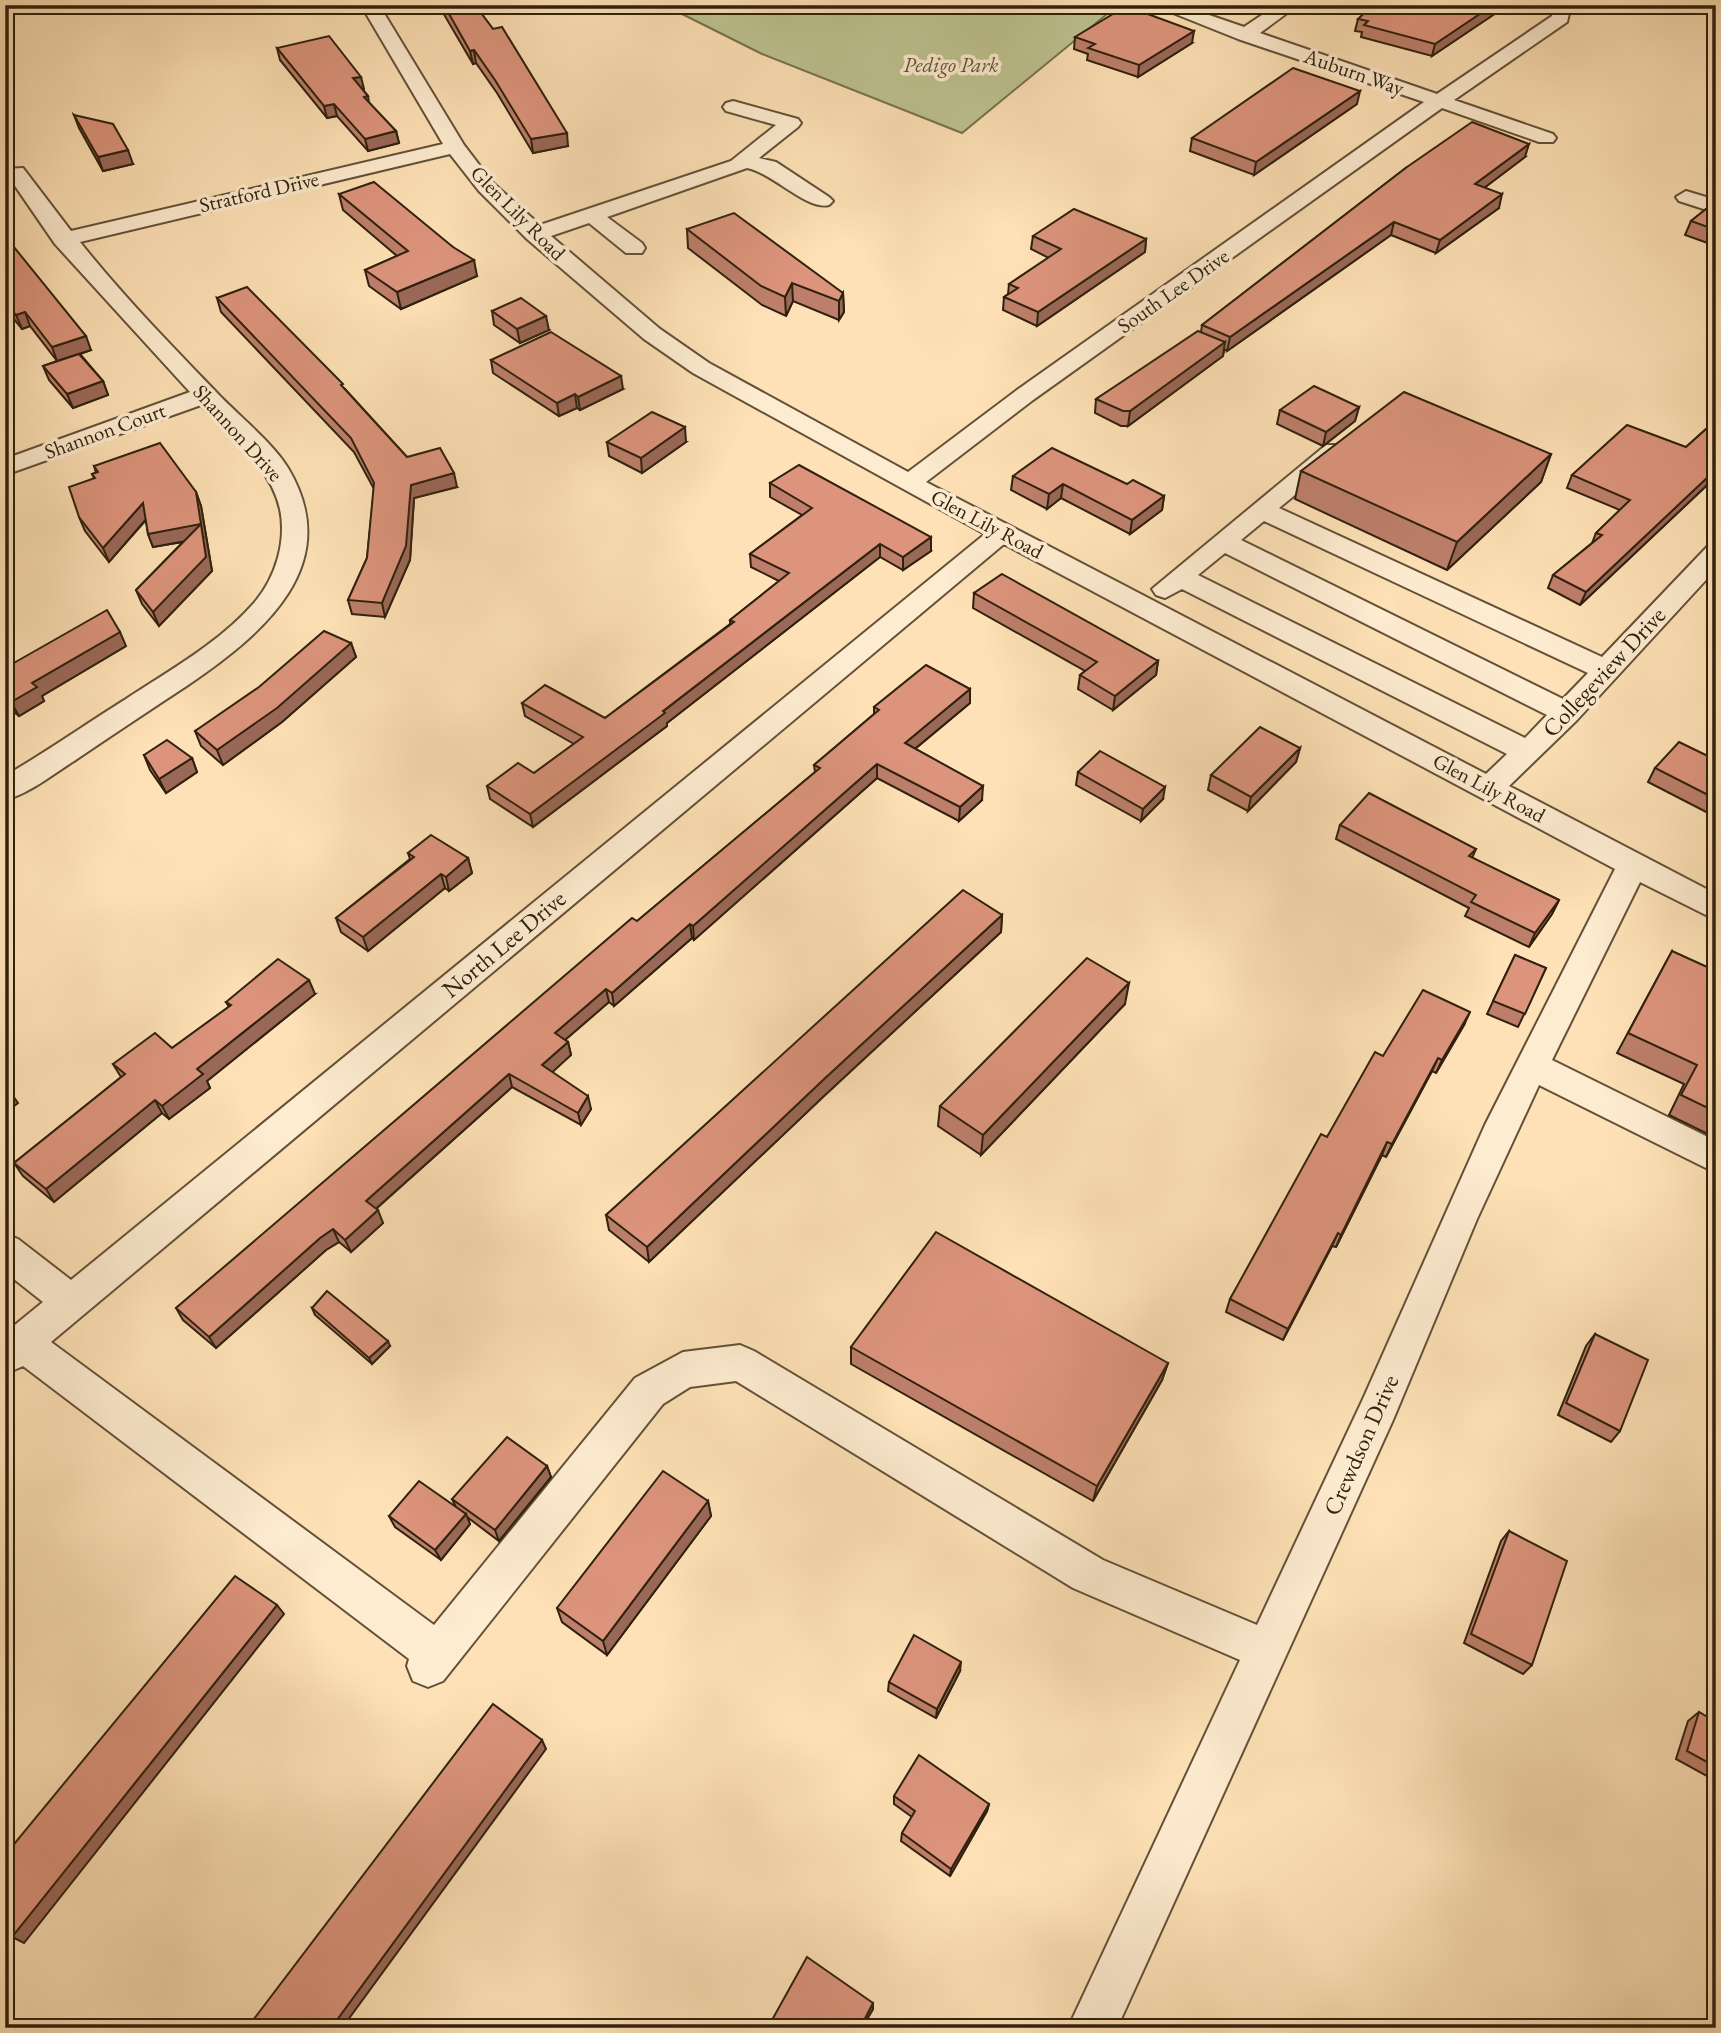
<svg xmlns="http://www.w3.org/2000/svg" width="1721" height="2033" font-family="'EB Garamond',serif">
<rect width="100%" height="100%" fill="#fee1b6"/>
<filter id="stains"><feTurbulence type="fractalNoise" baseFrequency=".00286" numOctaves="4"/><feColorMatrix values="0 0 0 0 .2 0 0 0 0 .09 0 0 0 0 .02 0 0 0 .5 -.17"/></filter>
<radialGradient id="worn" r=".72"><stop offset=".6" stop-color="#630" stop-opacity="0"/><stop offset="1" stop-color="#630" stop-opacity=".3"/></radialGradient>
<path fill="#bdc390" stroke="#76724e" stroke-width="2" d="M664 5H1118L962 133 762 54Z"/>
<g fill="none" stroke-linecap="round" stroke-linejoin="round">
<g stroke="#635137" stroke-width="4">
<g id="minor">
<path d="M361 5H379L464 145 493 183 540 225 731 161 776 125 726 111 723 107 726 103 733 101 798 119 801 123 798 127 759 158 776 162 829 197 833 201 829 205C807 211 773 173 747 168L607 217 642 243 645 248 642 253H626L589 223 551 236 660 329 709 363 908 472 1017 390 1424 102 1238 39 1153 5H1180L1244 27 1277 5H1298L1260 33 1437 94 1552 16 1553 5H1571L1567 22 1454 100 1553 134 1556 138 1553 142H1539L1442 108 1033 400 926 482 1486 774 1507 754 1182 589 1165 598 1156 595 1152 589 1326 445H1344L1347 450 1344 455 1279 508 1602 657 1707 547 1716 545V569L1577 720 1509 786 1716 894V920L1640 882 1552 1060 1716 1141V1173L1539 1085 1477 1219 1393 1420 1117 2028H1068L1240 1660 1073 1588 736 1381 690 1387 663 1404 443 1681 428 1687 413 1681 407 1666 409 1659 23 1366 5 1374V1333L43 1302 5 1272V1234L18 1239 71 1280 985 534 693 373 644 339 527 239 479 191 450 154 80 242C122 295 171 345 218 394 239 416 273 443 288 468 346 565 263 634 188 685 150 710 112 735 74 761 52 775 30 793 5 800V776C46 752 86 724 126 699 170 670 219 643 254 603 275 579 287 542 280 509 270 466 231 436 201 405L5 475V459L190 392 55 244 11 180 5 181V169L23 168 71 231 443 144ZM1264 521 1588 673 1563 699 1241 540ZM1004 544 1615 869 1485 1125 1363 1399 1257 1625 1103 1560 754 1351 740 1345 683 1352 635 1378 434 1625 51 1342ZM1225 553 1547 715 1525 738 1198 575Z"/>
<path d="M1686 191 1716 200V213L1679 201 1676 197Z"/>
</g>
</g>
<use href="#minor" fill="#feecd0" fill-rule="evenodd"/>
</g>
<g fill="#bd7f6b" stroke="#2f210d" stroke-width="2">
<path d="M441 5H475L493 29 568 146 533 153 497 93 476 63 473 64 442 11Z"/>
<path d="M1499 11 1432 56 1361 37 1362 32 1355 31 1358 19Z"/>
<path d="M1075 37 1192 43 1138 77 1087 60 1088 54 1074 49Z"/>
<path d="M277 48 364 89H362L368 96 369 103 396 131 399 143 368 151 337 116 327 118 280 60Z"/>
<path d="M1357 104 1254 175 1190 151 1192 138Z"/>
<path d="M74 115 133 164 103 171 79 128Z"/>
<path d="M1525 157 1484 188 1499 208 1436 253 1391 235 1227 351 1224 349 1223 356 1128 426H1121L1095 413 1096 399 1201 332 1202 325 1407 167Z"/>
<path d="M339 194 453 247 477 276 401 309 369 286 365 270 397 256 343 210Z"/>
<path d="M1716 201V246L1685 235 1691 221Z"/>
<path d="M687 229 843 293 844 312 839 320 793 301 786 316 762 305 688 248Z"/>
<path d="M5 236 91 350 80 354 103 381 108 395 73 408 49 380 43 366 57 361 30 326 22 329 5 308Z"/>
<path d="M1033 236 1146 239 1145 252 1037 326 1003 310 1004 297 1008 294 1009 284 1049 258 1031 249Z"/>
<path d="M217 298 345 389 407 457 457 487 414 498 410 560 385 617 352 614 348 600 367 558 374 489 354 452 221 312Z"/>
<path d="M492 311 549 330 520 343 494 325Z"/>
<path d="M491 360 623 389 580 410 577 408 559 416 493 373Z"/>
<path d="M1716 370V384L1711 382Z"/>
<path d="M1359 407 1355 421 1323 446 1277 424 1280 410Z"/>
<path d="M1716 420V475L1704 488 1580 605 1548 588 1553 575 1592 543 1596 533 1620 510 1567 488 1572 475 1686 447Z"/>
<path d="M607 442H686L642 473 609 456Z"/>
<path d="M1551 454 1541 482 1447 570 1295 499 1301 471Z"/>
<path d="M94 466 196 492 201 506 212 571 159 626 142 604 136 590 183 542 153 547 148 534 146 520 109 562 85 531 79 517 94 478 92 474 96 473Z"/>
<path d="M1013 476 1164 496 1162 510 1130 534 1061 498 1047 509 1011 490Z"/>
<path d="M770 483 931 551 903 570 880 557 667 723V726L533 827 490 799 487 786 534 773 574 744 525 716 522 703 605 718 730 624V620L779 581 751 567 750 554 802 515 770 497Z"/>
<path d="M974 593 1158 661 1156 675 1113 710 1078 689 1080 675 1085 671 973 608Z"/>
<path d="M351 643 356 657 282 722 223 765 201 746 195 731Z"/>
<path d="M126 646 42 696 44 701 19 716 14 712 5 717V668Z"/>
<path d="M970 689V703L915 749 982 800 959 821 877 778 694 940 692 938 614 1006 609 1002 565 1040 568 1042 571 1055 552 1072 591 1109 581 1125 512 1087 376 1209 383 1223 351 1252 339 1242 326 1250 216 1348 183 1320 176 1308 815 772 814 765 874 714V707Z"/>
<path d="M1300 748 1296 762 1248 811 1208 790 1211 775Z"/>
<path d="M144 755 192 758 197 772 166 793 150 770Z"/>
<path d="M1716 760V817L1648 782 1655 768Z"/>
<path d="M1078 772 1163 799 1141 821 1076 785Z"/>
<path d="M1340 825 1476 849 1472 858 1559 900 1552 914 1529 947 1465 916 1469 908 1336 839Z"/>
<path d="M408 853 468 858 472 873 449 891 445 888 368 951 341 932 336 918 410 859Z"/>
<path d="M1002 915 1001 932 824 1096 649 1262 609 1230 606 1215Z"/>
<path d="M1672 951 1707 1051 1716 1055V1138L1669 1115 1684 1084 1617 1053Z"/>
<path d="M1515 955 1546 968 1518 1027 1487 1014Z"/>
<path d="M315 994 207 1081 210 1088 169 1119 162 1113 54 1202 23 1176 14 1163 121 1077 113 1064 172 1048 229 1007 226 1002Z"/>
<path d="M1125 1004 981 1155 938 1126 940 1106Z"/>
<path d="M1464 1025 1436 1073 1432 1071 1386 1157 1382 1155 1336 1247 1332 1246 1283 1340 1226 1312 1230 1299 1327 1137 1383 1056Z"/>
<path d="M312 1308 390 1346 372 1364 315 1315Z"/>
<path d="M1595 1334 1620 1431 1611 1442 1558 1415 1586 1346Z"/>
<path d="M851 1347 1168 1363 1162 1380 1093 1501 851 1364Z"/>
<path d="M547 1466 551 1477 499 1541 467 1517 470 1524 441 1560 395 1527 389 1516 456 1507 452 1499Z"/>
<path d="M708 1501 711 1516 607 1655 562 1622 557 1608Z"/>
<path d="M1509 1531 1532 1665 1523 1674 1464 1643 1501 1541Z"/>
<path d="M960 1671 936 1718 888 1691 889 1682Z"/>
<path d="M1699 1712 1716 1722V1781L1676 1759 1688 1721Z"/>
<path d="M894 1796 989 1804 987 1811 950 1876 901 1841 902 1833 912 1817 894 1804Z"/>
<path d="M873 2003V2009L862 2028H776L773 2025 772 2020Z"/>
</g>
<g fill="#9a6857" stroke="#2f210d" stroke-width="2">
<path d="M1493 5H1500L1499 11 1432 56 1435 44Z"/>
<path d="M1194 31 1192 43 1138 77 1139 65Z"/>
<path d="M474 50 476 63 473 64 470 51Z"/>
<path d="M361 77 364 89 356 90 353 78Z"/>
<path d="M1360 91 1357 104 1254 175 1256 162Z"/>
<path d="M334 104 337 116 327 118 324 106Z"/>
<path d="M396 131 399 143 368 151 365 139Z"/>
<path d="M567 133 568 146 533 153 531 139Z"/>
<path d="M1529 144 1525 157 1472 197 1475 184Z"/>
<path d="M128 150 133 164 103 171 98 157Z"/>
<path d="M1502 194 1499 208 1436 253 1440 240Z"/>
<path d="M1394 222 1391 235 1227 351 1230 337Z"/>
<path d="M1146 239 1145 252 1037 326 1038 312Z"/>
<path d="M474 260 477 276 401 309 397 292Z"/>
<path d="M792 283 793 301 786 316 785 297Z"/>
<path d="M843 293 844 312 839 320V301Z"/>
<path d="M25 312 30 326 22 329 16 315Z"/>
<path d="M546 316 549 330 520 343 517 329Z"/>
<path d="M86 336 91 350 57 361 52 347Z"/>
<path d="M1225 342 1223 356 1128 426 1130 411Z"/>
<path d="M621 376 623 389 580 410 578 397Z"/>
<path d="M103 381 108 395 73 408 67 394Z"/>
<path d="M575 394 577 408 559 416 557 403Z"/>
<path d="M1359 407 1355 421 1323 446 1326 432Z"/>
<path d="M685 427 686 442 642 473 641 458Z"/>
<path d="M1551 454 1541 482 1447 570 1457 542Z"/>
<path d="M1716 469V475L1704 488 1580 605 1586 592Z"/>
<path d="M454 473 457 487 414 498 410 560 385 617 382 603 411 485Z"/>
<path d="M1063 484 1061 498 1047 509 1049 494Z"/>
<path d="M196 492 201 506 212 571 159 626 153 612 203 538 153 547 148 534Z"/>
<path d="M1164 496 1162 510 1130 534 1132 520Z"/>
<path d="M143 503 148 517 109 562 103 548Z"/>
<path d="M931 537V551L903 570V557Z"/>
<path d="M880 544V557L667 723V726L533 827 530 814Z"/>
<path d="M120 632 126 646 42 696 44 701 19 716 11 702 32 683Z"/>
<path d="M351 643 356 657 282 722 223 765 217 750Z"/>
<path d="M1158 661 1156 675 1113 710 1115 696Z"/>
<path d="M970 689V703L905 757V743Z"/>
<path d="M5 698H7L14 712 5 717Z"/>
<path d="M1300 748 1296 762 1248 811 1251 797Z"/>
<path d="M192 758 197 772 166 793 159 779Z"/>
<path d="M877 764V778L694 940 693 926Z"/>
<path d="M983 786 982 800 959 821 960 807Z"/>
<path d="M1165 787 1163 799 1141 821 1143 809Z"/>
<path d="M468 858 472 873 449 891 446 877Z"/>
<path d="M441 874 445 888 368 951 363 937Z"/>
<path d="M1559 900 1552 914 1529 947 1535 933Z"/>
<path d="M1002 915 1001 932 824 1096 649 1262 647 1247 823 1080Z"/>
<path d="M690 924 692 938 614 1006 612 993Z"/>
<path d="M309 980 315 994 207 1081 210 1088 169 1119 162 1106 197 1069Z"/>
<path d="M1129 983 1125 1004 981 1155 983 1135Z"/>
<path d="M606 989 609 1002 558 1046 555 1033Z"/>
<path d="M1470 1012 1464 1025 1436 1073 1442 1060Z"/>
<path d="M568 1042 571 1055 546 1078 542 1065Z"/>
<path d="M1438 1058 1432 1071 1386 1157 1392 1144Z"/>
<path d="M509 1074 512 1087 371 1213 366 1201Z"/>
<path d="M9 1090 18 1103 5 1113V1093Z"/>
<path d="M588 1096 591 1109 581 1125 578 1113Z"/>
<path d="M155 1100 162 1113 54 1202 46 1189Z"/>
<path d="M1387 1142 1382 1155 1336 1247 1341 1235Z"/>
<path d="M378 1210 383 1223 351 1252 345 1240Z"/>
<path d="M333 1229 339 1242 326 1250 216 1348 209 1337 320 1238Z"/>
<path d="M1338 1233 1332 1246 1283 1340 1288 1329Z"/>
<path d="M388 1341 390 1346 372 1364 369 1358Z"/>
<path d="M1168 1363 1162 1380 1093 1501 1097 1486Z"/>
<path d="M547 1466 551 1477 499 1541 495 1530Z"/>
<path d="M708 1501 711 1516 607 1655 603 1641Z"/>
<path d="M466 1514 470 1524 441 1560 435 1550Z"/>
<path d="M277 1605 284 1614 24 1943 12 1937Z"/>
<path d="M961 1662 960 1671 936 1718 937 1709Z"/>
<path d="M542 1740 546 1749 342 2028H331Z"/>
<path d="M989 1804 987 1811 950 1876 951 1869Z"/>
<path d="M873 2003V2009L862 2028H860Z"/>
</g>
<g fill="#dc947c" stroke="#2f210d" stroke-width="2">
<path d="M444 5H475L493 29 502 27 567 133 531 139 495 80 474 50 470 51Z"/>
<path d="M1373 5H1493L1435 44 1364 25 1368 21 1358 19Z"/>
<path d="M1126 6 1194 31 1139 65 1088 48 1095 44 1075 37Z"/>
<path d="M329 36 361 77 353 78 368 96 364 97 396 131 365 139 334 104 324 106 277 48Z"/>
<path d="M1293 68 1360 91 1256 162 1192 138Z"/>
<path d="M74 115 113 124 128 150 98 157Z"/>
<path d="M1472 122 1529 144 1475 184 1502 194 1440 240 1394 222 1230 337 1202 325 1407 167Z"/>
<path d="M374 182 453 247 474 260 397 292 365 270 408 251 339 194Z"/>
<path d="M1716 201V230L1691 221Z"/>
<path d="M1074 209 1146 239 1038 312 1004 297 1018 288 1009 284 1061 249 1033 236Z"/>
<path d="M734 213 843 293 839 301 792 283 785 297 761 286 687 229Z"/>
<path d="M5 236 86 336 52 347 25 312 16 315 5 301Z"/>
<path d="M247 287 343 384 341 385 407 457 440 448 454 473 411 485 406 546 382 603 348 600 367 558 374 483 351 438 217 298Z"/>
<path d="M521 298 546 316 517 329 492 311Z"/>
<path d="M1198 331 1225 342 1130 411H1123L1096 399Z"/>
<path d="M551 332 621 376 578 397 575 394 557 403 491 360Z"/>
<path d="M79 354 103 381 67 394 43 366Z"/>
<path d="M1314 386 1359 407 1326 432 1280 410Z"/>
<path d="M1404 392 1551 454 1457 542 1301 471Z"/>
<path d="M652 412 685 427 641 458 607 442Z"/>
<path d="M1716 420V469L1710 475 1586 592 1553 575 1602 535 1596 533 1630 500 1572 475 1627 425 1686 447Z"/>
<path d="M160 443 196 492 201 524 148 534 143 503 103 548 79 517 69 487 95 478 92 474 98 472 94 466Z"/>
<path d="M1052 448 1127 484 1133 480 1164 496 1132 520 1063 484 1049 494 1013 476Z"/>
<path d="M799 465 931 537 903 557 880 544 663 711 665 713 530 814 487 786 518 763 534 773 583 737 522 703 545 685 605 718 734 622 730 620 789 573 750 554 812 508 770 483Z"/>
<path d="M201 524 206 557 153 612 136 590Z"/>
<path d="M1002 574 1158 661 1115 696 1080 675 1097 662 974 593Z"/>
<path d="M107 610 120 632 32 683 37 687 11 702 7 698H5V668Z"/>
<path d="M324 631 351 643 277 708 217 750 195 731 259 687Z"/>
<path d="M926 665 970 689 905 743 983 786 960 807 877 764 693 926 690 924 612 993 606 989 555 1033 568 1042 542 1065 588 1096 578 1113 509 1074 366 1201 378 1210 345 1240 333 1229 320 1238 209 1337 176 1308 632 918 637 921 820 768 814 765 879 710 874 707Z"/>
<path d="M1260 727 1300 748 1251 797 1211 775Z"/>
<path d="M167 740 192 758 159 779 144 755Z"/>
<path d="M1679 742 1716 760V799L1655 768Z"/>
<path d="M1100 751 1165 787 1143 809 1078 772Z"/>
<path d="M1369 793 1476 849 1469 856 1559 900 1535 933 1471 902 1476 895 1340 825Z"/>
<path d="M431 835 468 858 446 877 441 874 363 937 336 918 414 857 408 853Z"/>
<path d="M963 890 1002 915 823 1080 647 1247 606 1215Z"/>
<path d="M1672 951 1716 971V1034L1707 1051 1716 1055V1112L1681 1095 1697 1065 1628 1033Z"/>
<path d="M1515 955 1546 968 1525 1014 1493 1001Z"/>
<path d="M1087 958 1129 983 983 1135 940 1106Z"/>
<path d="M278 959 309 980 197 1069 203 1074 162 1106 155 1100 46 1189 14 1163 125 1074 113 1064 155 1033 172 1048 231 1005 226 1002Z"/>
<path d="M1423 990 1470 1012 1442 1060 1438 1058 1392 1144 1387 1142 1341 1235 1338 1233 1288 1329 1230 1299 1321 1134 1327 1137 1375 1052 1383 1056Z"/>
<path d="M936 1232 1168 1363 1097 1486 851 1347Z"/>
<path d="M327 1291 388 1341 369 1358 312 1308Z"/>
<path d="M1595 1334 1648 1360 1620 1431 1566 1403Z"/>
<path d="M507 1437 547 1466 495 1530 452 1499Z"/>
<path d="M663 1471 708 1501 603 1641 557 1608Z"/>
<path d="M419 1481 466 1514 435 1550 389 1516Z"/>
<path d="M1509 1531 1567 1561 1532 1665 1471 1634Z"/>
<path d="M235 1576 277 1605 12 1937 5 1932V1855Z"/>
<path d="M914 1635 961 1662 937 1709 889 1682Z"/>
<path d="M493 1704 542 1740 331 2028H247Z"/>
<path d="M1699 1712 1716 1722V1767L1687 1751Z"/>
<path d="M919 1755 989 1804 951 1869 902 1833 915 1811 894 1796Z"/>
<path d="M807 1957 873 2003 860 2028H782L772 2020Z"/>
</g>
<g text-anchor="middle" stroke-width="7" stroke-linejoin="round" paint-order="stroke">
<g font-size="21" font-style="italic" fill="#5a5234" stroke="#feecd0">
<text x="951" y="72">Pedigo Park</text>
</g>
<g font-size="21" fill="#2f210d" stroke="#feecd0">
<text transform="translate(1354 72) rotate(19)" y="7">Auburn Way</text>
<text transform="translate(259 192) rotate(-13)" y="7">Stratford Drive</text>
<text transform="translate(518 213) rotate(45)" y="7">Glen Lily Road</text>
<text transform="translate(1173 291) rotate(-35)" y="7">South Lee Drive</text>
<text transform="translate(105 431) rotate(-20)" y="7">Shannon Court</text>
<text transform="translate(238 433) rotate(48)" y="7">Shannon Drive</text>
<text transform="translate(987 524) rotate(28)" y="7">Glen Lily Road</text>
<text transform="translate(1489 788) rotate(28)" y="7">Glen Lily Road</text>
</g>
<g font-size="24" fill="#2f210d" stroke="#feecd0">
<text transform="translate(1604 672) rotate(-47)" y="8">Collegeview Drive</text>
<text transform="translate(504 944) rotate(-40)" y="8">North Lee Drive</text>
<text transform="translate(1361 1445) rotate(-66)" y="8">Crewdson Drive</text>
</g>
</g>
<rect width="1721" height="2033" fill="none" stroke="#fee1b6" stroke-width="28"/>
<rect x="7" y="7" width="1707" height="2019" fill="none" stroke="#2f210d" stroke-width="3.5"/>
<rect x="14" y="14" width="1693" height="2005" fill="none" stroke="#2f210d" stroke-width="2"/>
<rect width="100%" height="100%" filter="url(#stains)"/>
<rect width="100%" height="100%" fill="url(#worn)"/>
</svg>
